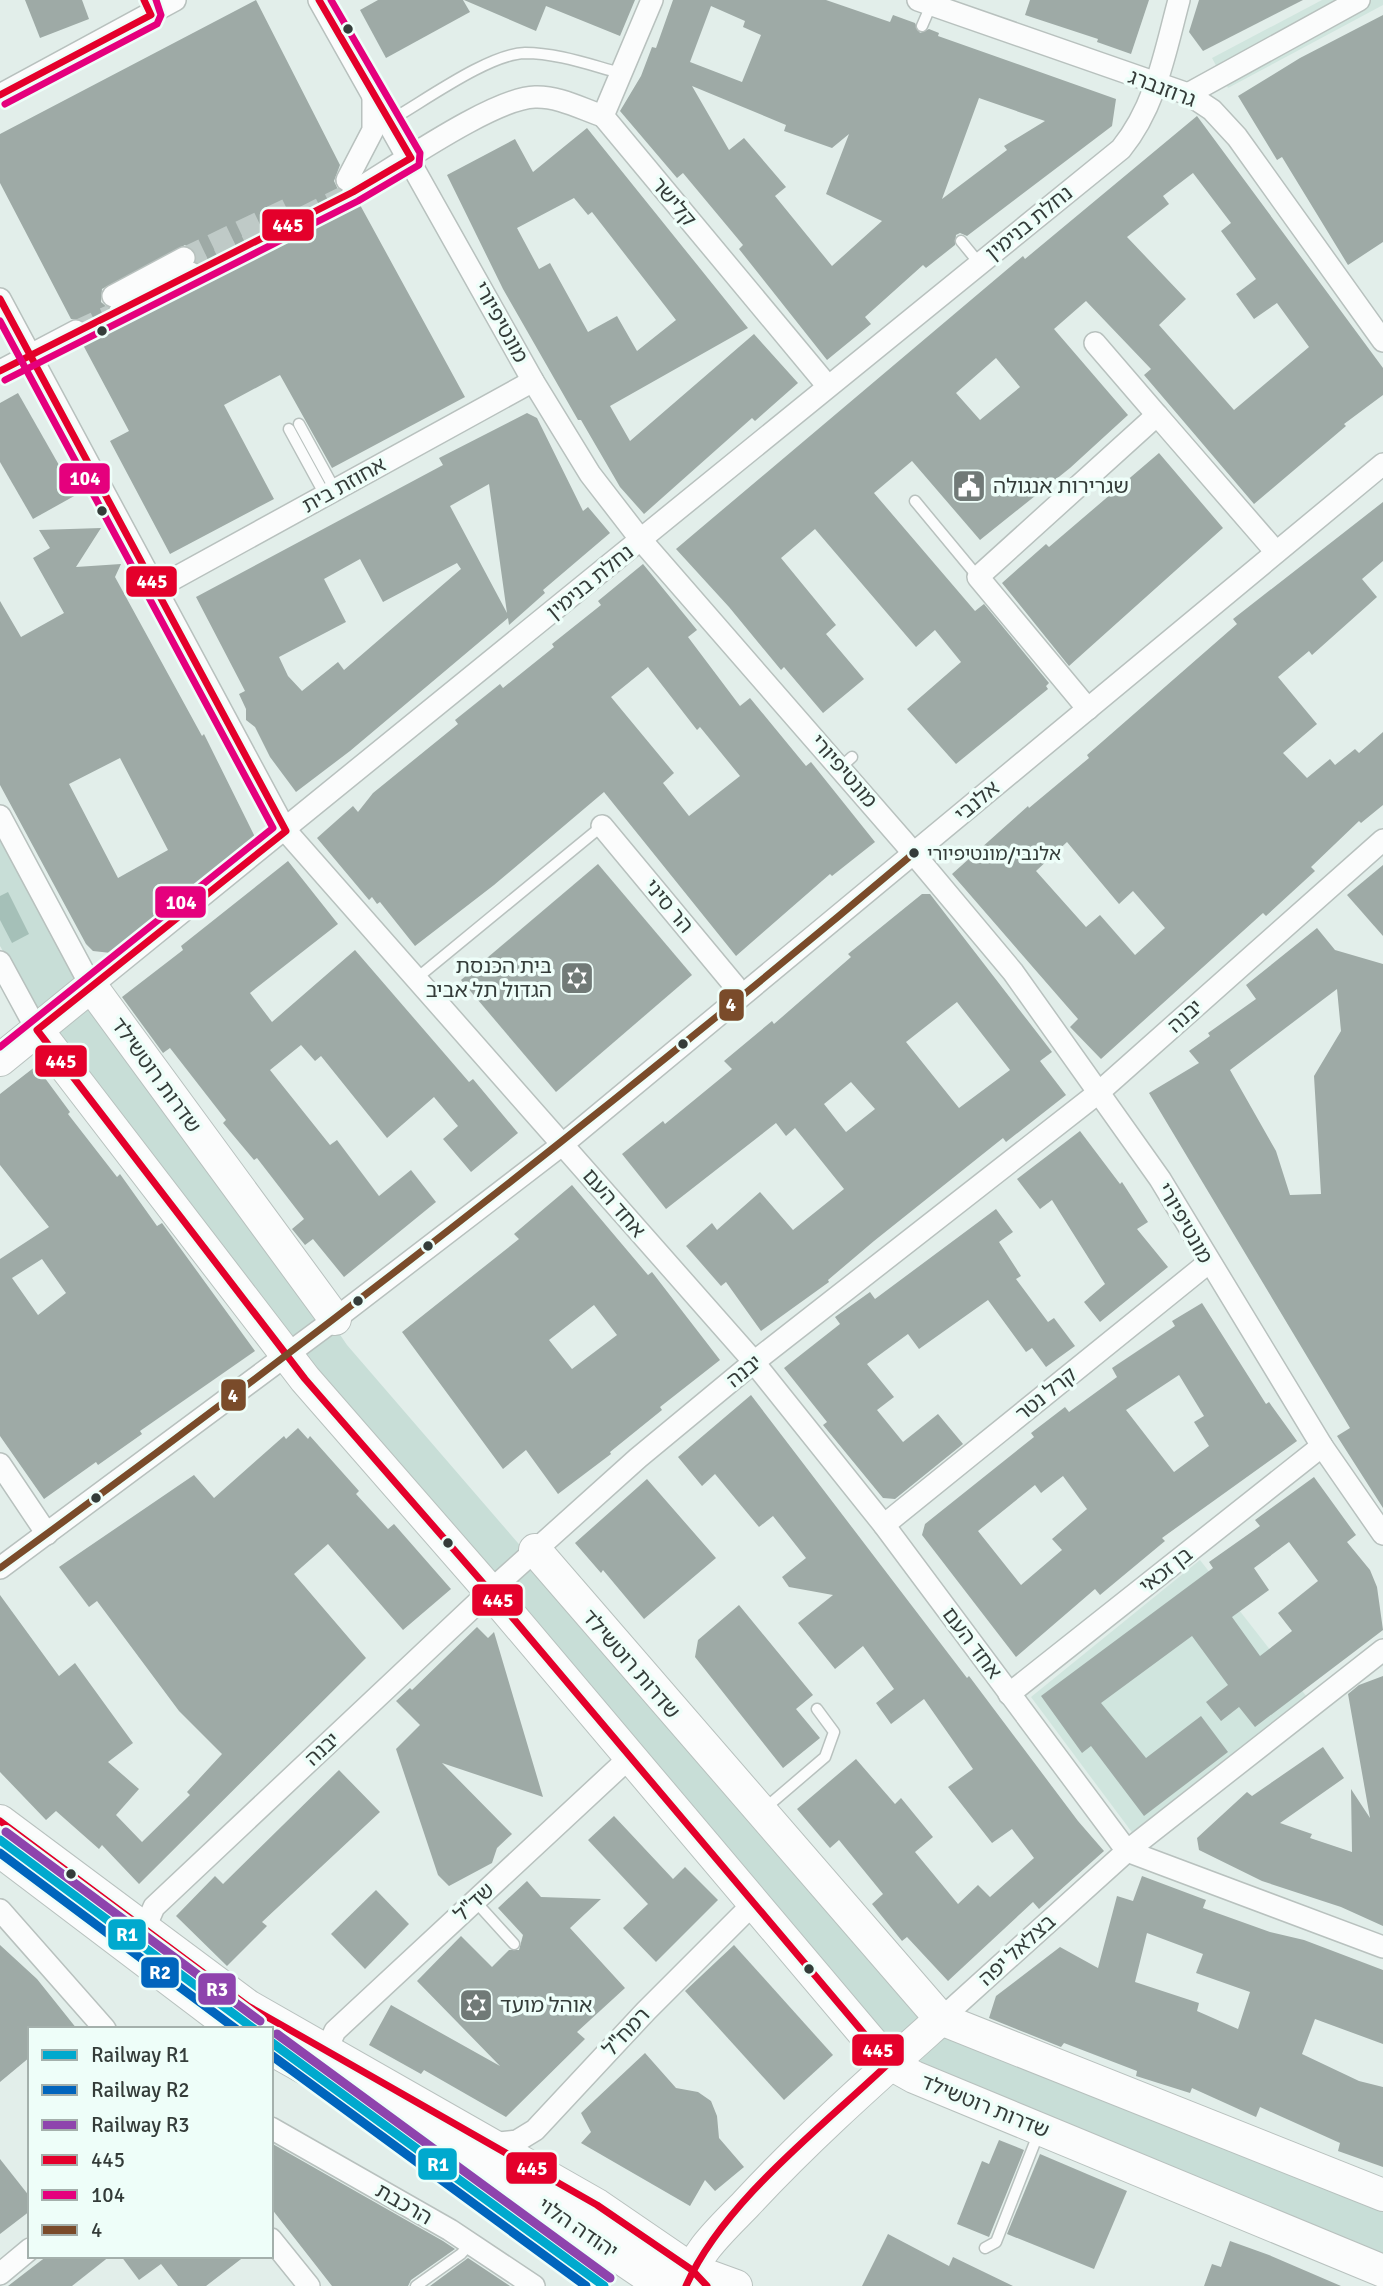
<svg xmlns="http://www.w3.org/2000/svg" width="1383" height="2286" font-family="Signika,'Noto Sans Hebrew',sans-serif">
<rect width="100%" height="100%" fill="#e2eeea"/>
<g fill="#d0e5de">
<path d="M1322 0H1383V5L1228 88 1212 58Z"/>
<path d="M1200 1560 1307 1697 1134 1835 1031 1697Z"/>
</g>
<path fill="#c8ded7" d="M0 831 347 1345 928 2018 1383 2207V2256L909 2057 895 2044 300 1365 53 1037 0 946Z"/>
<path fill="#a5c0b8" d="M8 892 29 934 12 943 0 920V896Z"/>
<g fill="#9eaaa6" fill-rule="evenodd">
<path d="M25 0H82L89 19 40 38Z"/>
<path d="M256 0 340 165 334 181 342 198 347 204 359 203 465 397 332 468 280 375 224 405 274 499 170 554 110 441 129 431 82 343 87 337 88 326 82 320 71 319 0 183V134ZM185 245 196 252V261L204 273 202 280 126 323 113 322 108 308 101 302 102 289Z"/>
<path d="M378 0H463L470 12 386 58 360 10Z"/>
<path d="M464 0H635L620 36 546 6 536 31Z"/>
<path d="M673 0H826L890 22 893 15 915 23 920 33 929 29 939 33 938 36 1116 99 1112 126 967 236 960 233 956 235 955 245 926 268 923 265 865 317 871 324 827 360 739 249 743 245 683 173 677 178 620 111 641 76 652 47 656 48ZM711 6 745 21 743 27 761 35 742 82 690 62ZM692 86 786 125 784 131 832 148 849 134 826 194 882 221 832 266 775 196 786 187 744 138 729 150ZM979 98 1045 121 1004 146 1007 150 942 199Z"/>
<path d="M1030 0H1149L1131 54 1097 42 1098 39 1025 15Z"/>
<path d="M1199 0H1303L1203 51 1189 32Z"/>
<path d="M1383 15V242L1348 265 1282 157 1277 160 1238 96 1300 58Z"/>
<path d="M1197 116 1383 368V395L1344 424 1346 426 1254 504 1144 375 1151 369 1086 301 1054 329 1128 415 1070 468 980 540 912 461 874 493 975 611 984 604 1049 683 1046 686 1048 689 956 764 907 709 961 662 935 630 916 647 815 529 781 558 836 625 826 634 864 679 823 713 784 667 781 670 729 607 676 549 1023 256 1025 259ZM1193 173 1231 223 1221 231 1256 279 1236 294 1254 319 1277 303 1309 347 1234 410 1159 325 1186 299 1127 237 1169 204 1163 196ZM996 358 1020 387 980 420 956 393Z"/>
<path d="M587 128 748 328 610 406 630 441 754 334 798 383 755 421 752 418 644 514 620 487 581 420H578L503 289 447 175 515 139 533 172ZM574 198 588 215 592 212 676 320 637 351 617 316 588 332 550 263 539 269 517 228Z"/>
<path d="M18 393 76 495 33 519 0 462V403Z"/>
<path d="M527 413 537 418 583 511 588 507 610 533 543 590 545 593 509 625 508 618 350 751 296 792 270 757 255 727 246 720V709L239 694 245 691 196 597 443 465 439 458ZM489 484 507 613 450 506ZM360 559 383 602 457 563 461 569 344 670 338 662 302 691 288 676 279 657 346 622 324 579Z"/>
<path d="M1159 453 1223 528 1069 666 1002 583 1046 544 1049 547Z"/>
<path d="M1383 502V561L1362 579 1377 597 1312 655 1309 651 1278 677 1317 724 1283 753 1307 778 1330 759 1335 765 1355 749 1359 753 1383 732V805L1361 823 1359 821 1311 867 1315 871 1266 916 1263 913 1101 1059 1070 1027 1078 1019 952 874 1028 806 1029 808 1089 758 1087 755 1237 624 1233 619ZM1067 842 1119 904 1133 891 1165 928 1135 955 1100 915 1086 927 1036 871Z"/>
<path d="M101 528 76 567 121 564 115 577 202 736 204 734 255 837 111 953 93 951 86 944 0 785V601L21 637 64 613 33 558 50 548 39 530ZM120 758 168 850 118 878 69 784Z"/>
<path d="M643 564 697 630 688 637 740 706 750 698 806 766 811 762 875 842 832 876 830 874 736 956 604 792 494 885 415 946 380 902 377 904 372 897 369 900 317 838 353 806 358 812 373 793 458 724 455 720 500 684 503 688 554 647 552 644 601 605 598 601ZM648 667 697 730 700 727 740 776 689 816 663 783 674 773 611 697Z"/>
<path d="M288 861 338 924 250 993 272 1022 355 950 469 1082 473 1079 518 1133 471 1172 443 1139 458 1126 434 1097 387 1138 321 1056 315 1061 301 1045 270 1070 330 1145 337 1140 379 1196 411 1170 436 1202 344 1277 313 1239 305 1245 292 1229 304 1219 257 1158 254 1160 223 1123 226 1120 170 1048 163 1053 122 997 183 950 181 946Z"/>
<path d="M598 864 692 975 556 1092 461 980Z"/>
<path d="M1383 865V936L1347 895Z"/>
<path d="M922 894H930L1052 1052 1040 1061 1066 1095 1006 1142 1003 1138 874 1241 828 1280 829 1282 761 1331 726 1282 721 1286 686 1246 712 1223 717 1230 760 1192 793 1230 844 1189 795 1128 786 1136 776 1123 666 1209 622 1154 663 1121 665 1124 732 1069 724 1061 772 1021 774 1024 851 957 848 954ZM957 1002 1010 1070 959 1108 906 1042ZM851 1082 875 1109 846 1132 824 1104Z"/>
<path d="M1317 928 1335 950 1383 964V1508L1337 1436 1350 1428 1149 1093 1199 1063 1189 1051 1210 1036 1208 1033 1256 999 1246 985ZM1337 989 1341 1031 1314 1076 1321 1194 1290 1195 1276 1151 1230 1070Z"/>
<path d="M36 1066 70 1112 68 1114 117 1177 120 1174 157 1226 162 1223 255 1351 140 1431 142 1434 98 1465 96 1462 44 1499 0 1436V1259L49 1227 0 1165V1094ZM42 1259 66 1293 38 1315 12 1278Z"/>
<path d="M1080 1131 1120 1184 1122 1182 1148 1222 1137 1229 1168 1267 1100 1322 1084 1302 1105 1284 1052 1200 1040 1209 1017 1179Z"/>
<path d="M572 1185 648 1275 652 1272 720 1360 660 1407 662 1410 610 1452 611 1454 558 1494 526 1450 503 1469 402 1332 519 1239 514 1234ZM594 1305 617 1335 572 1369 549 1340Z"/>
<path d="M996 1209 1013 1232 999 1242 1021 1276 1016 1279 1048 1322 1054 1318 1075 1346 1046 1367 1032 1348 1026 1352 988 1300 919 1349 908 1334 867 1364 894 1397 877 1410 903 1442 938 1414 963 1444 895 1499 883 1498 823 1425 827 1422 784 1368 840 1324 835 1317 870 1292 875 1299Z"/>
<path d="M1202 1303 1266 1404 1269 1402 1297 1441 1162 1538 1165 1541 1100 1595 1095 1589 1016 1657 922 1535 925 1524 1034 1437 1031 1433 1065 1407 1069 1412 1117 1377 1112 1368 1175 1326 1172 1321ZM1179 1375 1204 1416 1194 1422 1209 1446 1174 1472 1126 1410ZM1063 1476 1087 1509 1052 1539 1062 1550 1021 1585 978 1531 1035 1485 1041 1493Z"/>
<path d="M751 1395 967 1678 969 1676 1078 1821 1104 1851 1039 1909 1033 1902 948 1981 907 1937 902 1941 872 1904 883 1894 839 1840 830 1848 797 1809 856 1759 895 1804 901 1798 933 1837 915 1852 958 1904 978 1885 990 1897 1034 1858 1012 1829 992 1843 948 1787 973 1769 924 1699 891 1724 876 1703 894 1689 863 1646 835 1669 798 1623 833 1595 789 1587 782 1577 806 1558 773 1516 759 1527 715 1474 702 1486 678 1457Z"/>
<path d="M298 1428 308 1439 310 1436 359 1491 356 1494 388 1529 394 1524 451 1589 403 1630 328 1544 294 1574 366 1658 139 1884 102 1845 99 1849 56 1811 46 1820 0 1772V1595L59 1676 75 1663 133 1743 108 1762 139 1789 116 1815 142 1842 190 1795 187 1792 222 1754 179 1711 97 1601 89 1607 59 1567 194 1475 214 1498 284 1436 286 1439Z"/>
<path d="M1314 1477 1356 1535 1347 1542 1370 1570 1377 1587 1383 1630 1255 1727 1239 1707 1221 1721 1206 1702 1228 1685 1192 1636 1101 1703 1146 1758 1201 1716 1228 1752 1144 1816 1091 1746 1082 1753 1041 1696 1213 1568 1209 1562 1260 1526 1255 1520ZM1289 1542 1318 1581 1278 1613 1292 1631 1260 1656 1232 1617 1269 1590 1254 1568Z"/>
<path d="M647 1479 716 1558 644 1619 603 1570 601 1573 575 1543Z"/>
<path d="M739 1605 813 1695 796 1709 820 1738 783 1768 695 1657 698 1640Z"/>
<path d="M477 1627 488 1638 494 1632 543 1797 442 1763 512 1834 497 1848 492 1863 449 1886 438 1875 396 1749 420 1725 396 1701 410 1688 412 1690Z"/>
<path d="M1383 1676V1926L1341 1907 1262 1881 1199 1850 1197 1838 1247 1792 1252 1796 1323 1747 1344 1778 1280 1823 1312 1834 1310 1838 1352 1852 1351 1789 1370 1818 1348 1694 1359 1685Z"/>
<path d="M339 1770 380 1812 262 1922 267 1926 227 1966 176 1916 215 1876 223 1884Z"/>
<path d="M614 1816 673 1879 685 1867 718 1900 656 1962 623 1928 648 1904 588 1840Z"/>
<path d="M1142 1876 1206 1900 1203 1908 1270 1932 1304 1940 1383 1970V2044L1315 2019 1302 2054 1359 2081 1383 2087V2167L1338 2151 1340 2143 1260 2107 1256 2117 1192 2088 1190 2093 1136 2076 1137 2071 1064 2043 1061 2047 989 2018 996 1996 1060 1947 1098 1968 1117 1896 1133 1901ZM1147 1933 1203 1954 1196 1973 1250 1992 1238 2029 1197 2011 1199 2003 1135 1982Z"/>
<path d="M527 1881 541 1897 601 1899 570 1928 625 1988 577 2032 585 2039 506 2117 424 2070 421 2074 369 2045 391 2005 500 2066 417 1981 461 1936 492 1967 509 1950H519L523 1935 498 1908Z"/>
<path d="M376 1890 409 1924 365 1969 331 1934Z"/>
<path d="M0 1945 37 1979 77 2029H30V2057L0 2082Z"/>
<path d="M734 1945 833 2055 784 2100 685 1991Z"/>
<path d="M645 2053 676 2088 698 2092 711 2101 717 2116 719 2138 744 2167 715 2191 705 2180 690 2206 581 2143 591 2132 581 2113Z"/>
<path d="M999 2140 1024 2150 989 2237 957 2224 982 2161 989 2164Z"/>
<path d="M271 2143 443 2241 455 2249 411 2280 408 2286H332L271 2208Z"/>
<path d="M1040 2154 1127 2191 1094 2269 1007 2234Z"/>
<path d="M0 2159 30 2197V2211L0 2234Z"/>
<path d="M888 2234 949 2266 953 2257 1013 2286H862Z"/>
<path d="M1230 2241 1269 2255 1341 2286H1204L1212 2264 1221 2267Z"/>
<path d="M47 2256H110L72 2286H8Z"/>
<path d="M121 2256H245L206 2286H178L161 2264 139 2280Z"/>
<path d="M468 2258 510 2286H430Z"/>
</g>
<g fill="none" stroke-linecap="round" stroke-linejoin="round">
<g stroke="#bfcac7" stroke-width="21" stroke-dasharray="21 10" stroke-linecap="butt">
<path d="M184 258 295 205"/>
<path d="M191 273 353 192"/>
<path d="M76 331 120 311"/>
</g>
<g stroke="#b8c1be" stroke-width="13">
<g id="lane">
<path d="M922 26 931 5"/>
<path d="M389 121C423 102 488 54 525 53 557 53 590 65 621 73"/>
<path d="M961 241 979 263"/>
<path d="M299 424 335 490"/>
<path d="M289 429 325 495"/>
<path d="M915 501 978 577"/>
<path d="M841 767 852 757"/>
<path d="M417 978 602 826"/>
<path d="M763 1810 825 1757 834 1732 817 1709"/>
<path d="M475 1901 514 1944"/>
<path d="M985 2248 996 2242 1039 2132"/>
<path d="M416 2286 461 2254 471 2243"/>
</g>
</g>
<g stroke="#b8c1be" stroke-width="24">
<g id="street">
<path d="M319 0 533 381 590 474 641 540 904 842 1013 972 1160 1179 1322 1446 1383 1534"/>
<path d="M918 0 1188 94 1212 110 1237 137 1383 341"/>
<path d="M1188 94 1359 0"/>
<path d="M0 95 175 0"/>
<path d="M603 116 826 384"/>
<path d="M603 116 652 0"/>
<path d="M347 180 373 130V98"/>
<path d="M353 192C394 168 493 98 535 97 558 96 582 109 603 116"/>
<path d="M113 296 184 258"/>
<path d="M0 299 286 831 748 1355 884 1525 1127 1851 1383 1947"/>
<path d="M120 311 191 273"/>
<path d="M1095 343 1157 415"/>
<path d="M0 371 76 331"/>
<path d="M155 589 533 381"/>
<path d="M1088 709 978 577 1157 415 1276 552"/>
<path d="M0 816 91 986C436 709 776 426 1121 149 1156 106 1165 52 1179 0"/>
<path d="M602 826 735 986"/>
<path d="M0 962 37 1030"/>
<path d="M0 1464 47 1534"/>
<path d="M884 1525 1208 1263"/>
<path d="M0 1568 335 1319 563 1144 1383 464"/>
<path d="M1009 1694 1322 1446"/>
<path d="M0 1910 105 2029"/>
<path d="M153 1938 147 1923 154 1907 490 1591 638 1458 754 1362 1098 1093 1383 840"/>
<path d="M941 2019 1127 1851 1383 1650"/>
<path d="M330 2052 329 2044 335 2031 629 1758"/>
<path d="M271 2128 450 2230 534 2286"/>
<path d="M490 2144 517 2141 535 2130 646 2011 753 1904"/>
<path d="M271 2239 309 2286"/>
<path d="M0 2274 30 2249"/>
</g>
</g>
<g stroke="#b8c1be" stroke-width="34">
<g id="secondary">
<path d="M37 1030 305 1379 490 1591 889 2063 914 2077 1383 2271"/>
<path d="M0 1060 91 986 335 1319"/>
<path d="M535 1550 941 2019 1383 2195"/>
<path d="M0 1821 248 2006 597 2205 692 2270 736 2286"/>
<path d="M0 1851 235 2029"/>
<path d="M271 2049 518 2188 662 2286"/>
<path d="M686 2286C693 2254 724 2227 746 2204 807 2138 874 2079 941 2019"/>
</g>
</g>
<use href="#lane" stroke="#fbfcfc" stroke-width="10"/>
<use href="#street" stroke="#fbfcfc" stroke-width="21"/>
<use href="#secondary" stroke="#fbfcfc" stroke-width="32"/>
<g stroke="#eefef9" stroke-width="12">
<g id="bus-1">
<path d="M0 95 151 15 144 0"/>
<path d="M0 299 286 831 37 1030 305 1379 490 1591 889 2063C823 2126 723 2202 686 2286"/>
<path d="M0 371 353 192 411 158 319 0"/>
<path d="M0 1821 248 2006 597 2205 692 2270 707 2286"/>
</g>
</g>
<g stroke="#eefef9" stroke-width="12">
<g id="bus-2">
<path d="M5 104 157 24 161 15 156 0"/>
<path d="M0 321 273 828 0 1047"/>
<path d="M5 380 358 201 419 165 420 153 331 0"/>
</g>
</g>
<g stroke="#eefef9" stroke-width="12">
<path id="bus-3" d="M0 1568C313 1340 618 1103 914 853"/>
</g>
<use href="#bus-1" stroke="#e4002b" stroke-width="7"/>
<use href="#bus-2" stroke="#e5007d" stroke-width="7"/>
<use href="#bus-3" stroke="#7a4b2a" stroke-width="7"/>
<g stroke="#eefef9" stroke-width="14">
<g id="rail-1">
<path d="M0 1840 254 2029"/>
<path d="M271 2042 604 2286"/>
</g>
</g>
<g stroke="#eefef9" stroke-width="14">
<g id="rail-2">
<path d="M0 1853 236 2029"/>
<path d="M271 2055 586 2286"/>
</g>
</g>
<g stroke="#eefef9" stroke-width="14">
<g id="rail-3">
<path d="M6 1832 260 2021"/>
<path d="M277 2034 610 2278"/>
</g>
</g>
<use href="#rail-1" stroke="#00a9ce" stroke-width="9"/>
<use href="#rail-2" stroke="#0065bd" stroke-width="9"/>
<use href="#rail-3" stroke="#8e44ad" stroke-width="9"/>
</g>
<defs>
<g id="civic-square" transform="scale(1.75)"><rect x="-9" y="-9" width="18" height="18" rx="4" fill="#717a77" stroke="#eefef9"/><path d="M-.6-6.5H3V-4.5H.6V-3L4-1V1h2V6H-6V1h2V-1L-.6-3ZM-1.2 2.5V6h2.4V2.5Z" fill="#fff"/></g>
<g id="synagogue-square" transform="scale(1.75)"><rect x="-9" y="-9" width="18" height="18" rx="4" fill="#717a77" stroke="#eefef9"/><path d="M0-6.5L5.6 3.2H-5.6ZM0 6.5L5.6-3.2H-5.6Z" fill="#fff"/></g>
</defs>
<g fill-rule="evenodd">
<use href="#civic-square" x="969" y="486"/>
<use href="#synagogue-square" x="577" y="978"/>
<use href="#synagogue-square" x="476" y="2005"/>
</g>
<g fill="#343c39" stroke="#eefef9" stroke-width="2.5">
<circle cx="348" cy="29" r="6"/>
<circle cx="102" cy="331" r="6"/>
<circle cx="102" cy="511" r="6"/>
<circle cx="914" cy="853" r="6"/>
<circle cx="683" cy="1044" r="6"/>
<circle cx="428" cy="1246" r="6"/>
<circle cx="358" cy="1301" r="6"/>
<circle cx="96" cy="1498" r="6"/>
<circle cx="448" cy="1543" r="6"/>
<circle cx="71" cy="1874" r="6"/>
<circle cx="809" cy="1969" r="6"/>
</g>
<g text-anchor="middle" stroke-width="7" stroke-linejoin="round" paint-order="stroke">
<g font-size="19" fill="#343c39" stroke="#eefef9" text-anchor="start">
<text x="927" y="860">אלנבי/מונטיפיורי</text>
</g>
<g font-size="21" fill="#343c39" stroke="#eefef9">
<text transform="translate(1162 88) rotate(21)" y="7">גרוזנברג</text>
<text transform="translate(674 202) rotate(50)" y="7">קלישר</text>
<text transform="translate(1029 223) rotate(-39)" y="7">נחלת בנימין</text>
<text transform="translate(501 322) rotate(61)" y="7">מונטיפיורי</text>
<text transform="translate(344 485) rotate(-29)" y="7">אחוזת בית</text>
<text transform="translate(590 582) rotate(-39)" y="7">נחלת בנימין</text>
<text transform="translate(844 771) rotate(49)" y="7">מונטיפיורי</text>
<text transform="translate(977 801) rotate(-40)" y="7">אלנבי</text>
<text transform="translate(669 906) rotate(50)" y="7">הר סיני</text>
<text transform="translate(1185 1016) rotate(-42)" y="7">יבנה</text>
<text transform="translate(156 1075) rotate(54)" y="7">שדרות רוטשילד</text>
<text transform="translate(614 1203) rotate(49)" y="7">אחד העם</text>
<text transform="translate(1185 1223) rotate(60)" y="7">מונטיפיורי</text>
<text transform="translate(744 1371) rotate(-39)" y="7">יבנה</text>
<text transform="translate(1046 1394) rotate(-39)" y="7">קרל נטר</text>
<text transform="translate(1166 1570) rotate(-38)" y="7">בן זכאי</text>
<text transform="translate(972 1643) rotate(53)" y="7">אחד העם</text>
<text transform="translate(631 1664) rotate(49)" y="7">שדרות רוטשילד</text>
<text transform="translate(322 1749) rotate(-43)" y="7">יבנה</text>
<text transform="translate(474 1902) rotate(-43)" y="7">שד"ל</text>
<text transform="translate(1017 1950) rotate(-42)" y="7">בצלאל יפה</text>
<text transform="translate(626 2032) rotate(-47)" y="7">רמח"ל</text>
<text transform="translate(985 2106) rotate(22)" y="7">שדרות רוטשילד</text>
<text transform="translate(404 2204) rotate(30)" y="7">הרכבת</text>
<text transform="translate(578 2228) rotate(34)" y="7">יהודה הלוי</text>
</g>
<g font-size="21" fill="#343c39" stroke="#eefef9" text-anchor="start">
<text x="993" y="493">שגרירות אנגולה</text>
<text x="552" y="973" text-anchor="end">בית הכנסת<tspan x="552" dy="24">הגדול תל אביב</tspan></text>
<text x="500" y="2012">אוהל מועד</text>
</g>
</g>
<g stroke="#eefef9" stroke-width="2.5">
<rect x="261" y="208" width="54" height="34" rx="7" fill="#e4002b"/>
<rect x="58" y="462" width="53" height="33" rx="7" fill="#e5007d"/>
<rect x="125" y="565" width="53" height="33" rx="7" fill="#e4002b"/>
<rect x="154" y="885" width="53" height="34" rx="7" fill="#e5007d"/>
<rect x="718" y="988" width="27" height="34" rx="7" fill="#7a4b2a"/>
<rect x="34" y="1044" width="54" height="34" rx="7" fill="#e4002b"/>
<rect x="220" y="1378" width="27" height="34" rx="7" fill="#7a4b2a"/>
<rect x="471" y="1583" width="53" height="34" rx="7" fill="#e4002b"/>
<rect x="107" y="1918" width="40" height="33" rx="7" fill="#00a9ce"/>
<rect x="140" y="1956" width="40" height="33" rx="7" fill="#0065bd"/>
<rect x="197" y="1972" width="40" height="34" rx="7" fill="#8e44ad"/>
<rect x="851" y="2033" width="54" height="34" rx="7" fill="#e4002b"/>
<rect x="417" y="2147" width="41" height="34" rx="7" fill="#00a9ce"/>
<rect x="505" y="2151" width="53" height="34" rx="7" fill="#e4002b"/>
</g>
<g font-size="19" text-anchor="middle" font-weight="bold" fill="#fff">
<text x="288" y="232">445</text>
<text x="85" y="485">104</text>
<text x="152" y="588">445</text>
<text x="181" y="909">104</text>
<text x="731" y="1011">4</text>
<text x="61" y="1068">445</text>
<text x="233" y="1402">4</text>
<text x="498" y="1607">445</text>
<text x="127" y="1941">R1</text>
<text x="160" y="1979">R2</text>
<text x="217" y="1996">R3</text>
<text x="878" y="2057">445</text>
<text x="438" y="2171">R1</text>
<text x="532" y="2175">445</text>
</g>
<rect x="28" y="2027" width="245" height="231" fill="#eefef9" stroke="#a4b0ac" stroke-width="2"/>
<rect x="42" y="2050" width="35" height="10" fill="#00a9ce" stroke="#a4b0ac" stroke-width="2"/>
<text x="91" y="2062" font-size="21" fill="#343c39">Railway R1</text>
<rect x="42" y="2085" width="35" height="10" fill="#0065bd" stroke="#a4b0ac" stroke-width="2"/>
<text x="91" y="2097" font-size="21" fill="#343c39">Railway R2</text>
<rect x="42" y="2120" width="35" height="10" fill="#8e44ad" stroke="#a4b0ac" stroke-width="2"/>
<text x="91" y="2132" font-size="21" fill="#343c39">Railway R3</text>
<rect x="42" y="2155" width="35" height="10" fill="#e4002b" stroke="#a4b0ac" stroke-width="2"/>
<text x="91" y="2167" font-size="21" fill="#343c39">445</text>
<rect x="42" y="2190" width="35" height="10" fill="#e5007d" stroke="#a4b0ac" stroke-width="2"/>
<text x="91" y="2202" font-size="21" fill="#343c39">104</text>
<rect x="42" y="2225" width="35" height="10" fill="#7a4b2a" stroke="#a4b0ac" stroke-width="2"/>
<text x="91" y="2237" font-size="21" fill="#343c39">4</text>
</svg>
